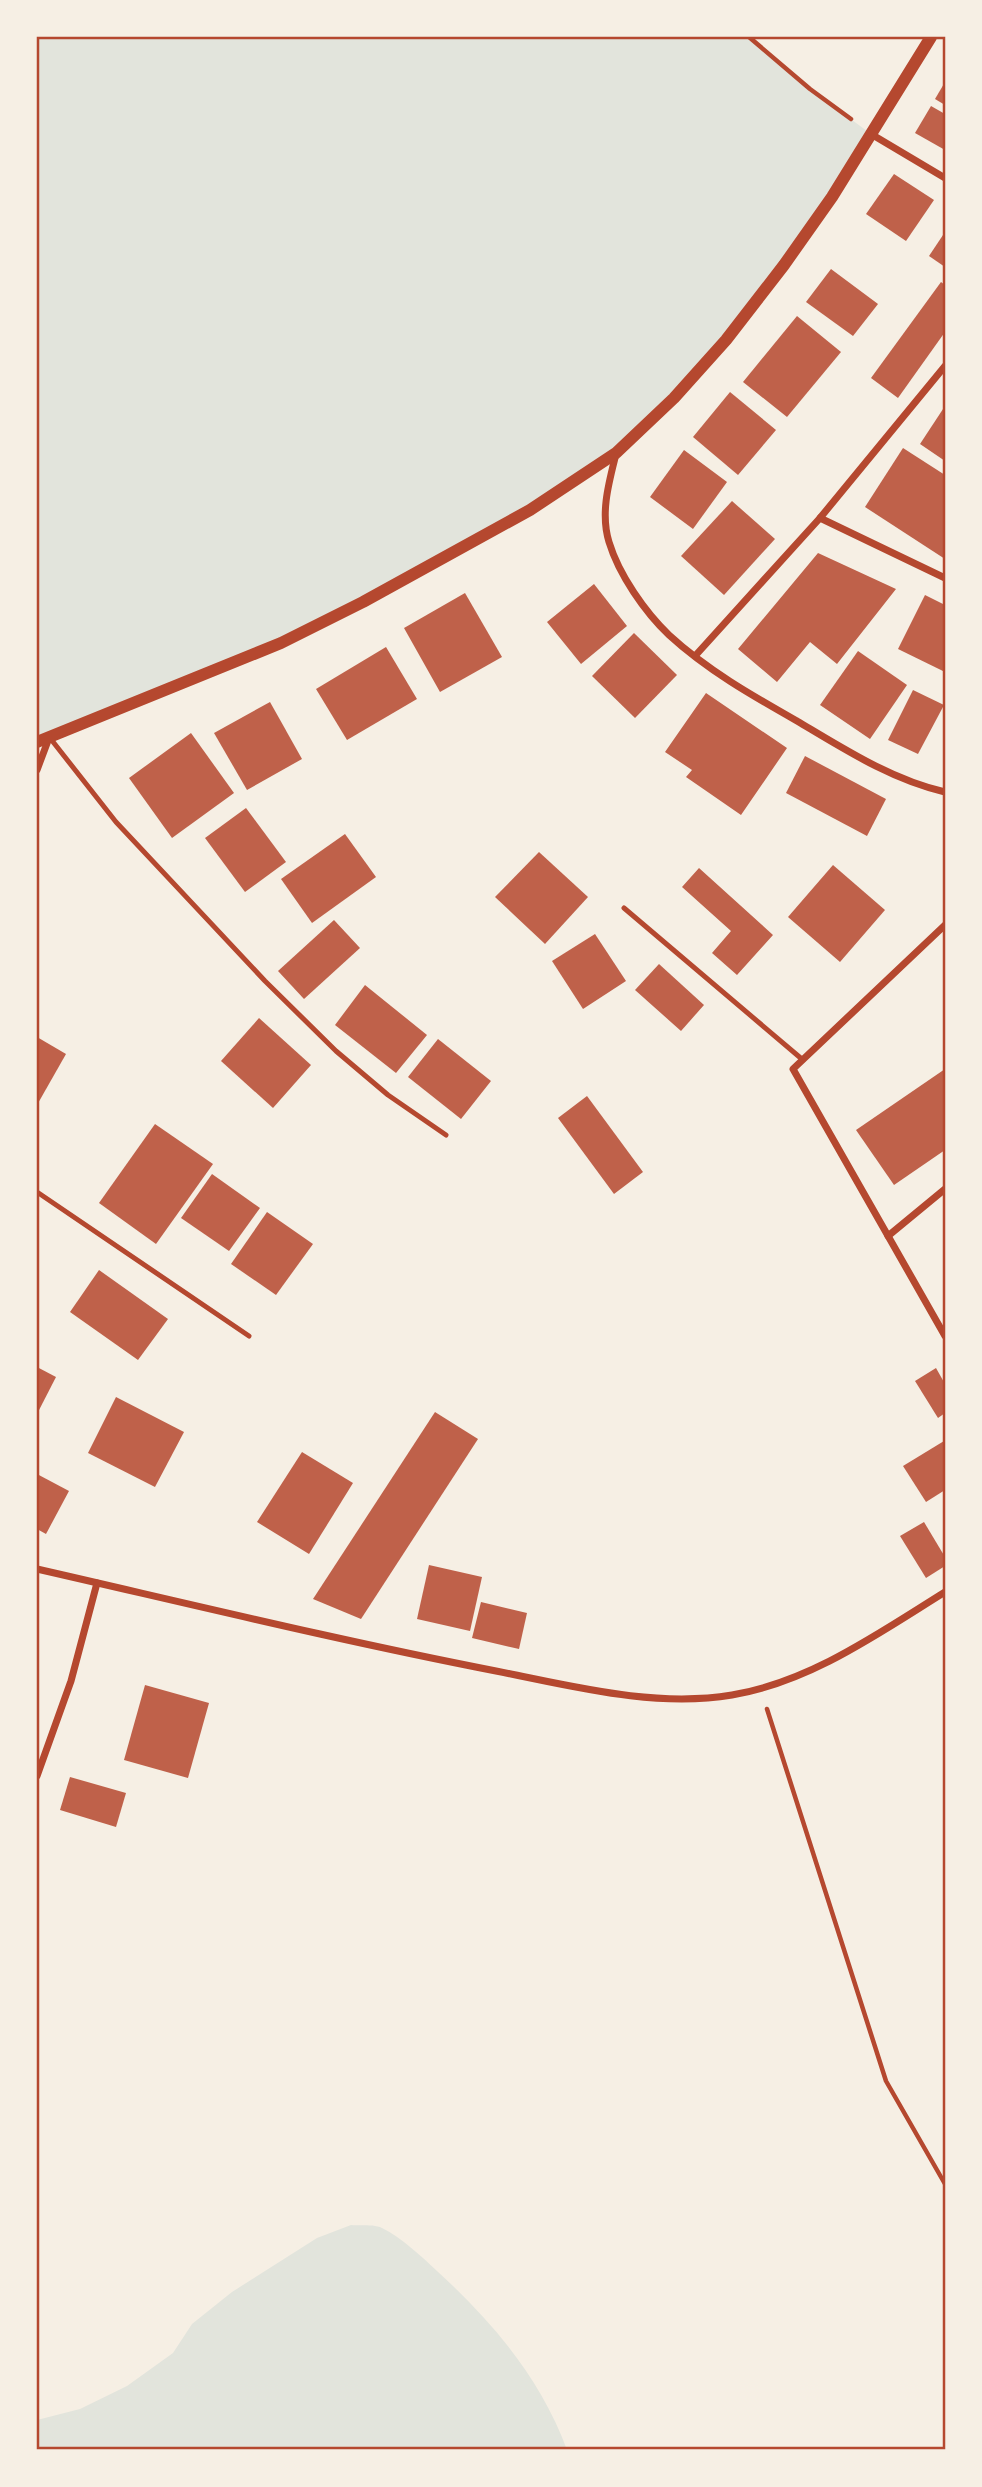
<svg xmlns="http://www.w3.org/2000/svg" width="982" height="2487" font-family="'Alegreya Sans',sans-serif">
<rect width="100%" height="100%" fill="#f6efe4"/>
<g fill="#e2e4dc">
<path d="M37 37H749L810 89 871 134 726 340 616 453 363 602 37 742Z"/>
<path d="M351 2225C360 2226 374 2224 382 2228 402 2238 421 2256 437 2271 492 2321 541 2379 567 2450H37V2420L80 2409 127 2386 173 2353 192 2324 232 2292 317 2238Z"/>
</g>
<g fill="#bf614a">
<path d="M945 82V105L935 99Z"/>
<path d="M931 106 945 114V150L915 133Z"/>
<path d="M894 174 934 200 906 241 866 214Z"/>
<path d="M945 232V267L929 256Z"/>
<path d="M831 269 878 304 853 336 806 302Z"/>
<path d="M941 282 945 285V332L898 398 871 378Z"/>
<path d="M797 316 841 352 787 417 743 382Z"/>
<path d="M730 392 776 430 738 475 693 437Z"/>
<path d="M945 406V461L920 444Z"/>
<path d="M903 448 945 475V559L865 507Z"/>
<path d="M684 450 727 482 693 529 650 497Z"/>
<path d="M732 501 775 539 724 595 681 556Z"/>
<path d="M818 553 896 589 837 664 810 642 777 682 738 649Z"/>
<path d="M594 584 627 626 581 664 547 622Z"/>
<path d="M465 593 502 657 440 692 404 628Z"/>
<path d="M925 595 945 605V672L898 649Z"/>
<path d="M634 633 677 675 635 718 592 676Z"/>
<path d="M386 647 417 699 347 740 316 689Z"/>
<path d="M858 651 907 685 870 739 820 705Z"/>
<path d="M913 690 944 705 918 754 888 740Z"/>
<path d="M706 693 787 748 741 815 686 777 692 770 665 752Z"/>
<path d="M270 702 302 759 247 790 214 733Z"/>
<path d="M191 733 234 793 172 838 129 778Z"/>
<path d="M805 756 886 799 867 836 786 793Z"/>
<path d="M246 808 286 862 245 892 205 838Z"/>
<path d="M345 834 376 877 312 923 281 879Z"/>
<path d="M539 852 588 897 545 944 495 897Z"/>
<path d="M833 865 885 910 840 962 788 917Z"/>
<path d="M699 868 773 935 737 975 712 953 731 931 682 887Z"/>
<path d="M334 920 360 948 304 999 278 971Z"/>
<path d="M595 934 626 981 583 1009 552 961Z"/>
<path d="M659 964 704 1005 681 1031 635 990Z"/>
<path d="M365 985 427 1035 396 1073 335 1025Z"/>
<path d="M259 1018 311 1065 273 1108 221 1061Z"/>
<path d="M37 1037 66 1054 37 1105Z"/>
<path d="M438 1039 491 1081 461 1119 408 1077Z"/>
<path d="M945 1069V1150L894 1185 856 1130Z"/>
<path d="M587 1096 643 1172 614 1194 558 1118Z"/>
<path d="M155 1124 213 1164 156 1244 99 1203Z"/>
<path d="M212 1174 260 1208 229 1251 181 1218Z"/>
<path d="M267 1212 313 1244 276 1295 231 1264Z"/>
<path d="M99 1270 168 1319 138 1360 70 1312Z"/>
<path d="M37 1367 56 1377 37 1414Z"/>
<path d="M936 1368 945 1384V1413L938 1418 915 1381Z"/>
<path d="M116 1397 184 1432 155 1487 88 1453Z"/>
<path d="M435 1412 478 1439 361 1619 313 1599Z"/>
<path d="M944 1441 945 1490 926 1502 903 1466Z"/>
<path d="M302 1452 353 1483 309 1554 257 1522Z"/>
<path d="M37 1474 69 1491 46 1534 37 1529Z"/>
<path d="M924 1522 945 1557V1566L926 1578 900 1536Z"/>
<path d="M429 1565 482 1577 470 1631 417 1619Z"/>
<path d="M481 1602 527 1613 519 1649 472 1638Z"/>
<path d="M145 1685 209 1703 188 1778 124 1760Z"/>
<path d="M70 1777 126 1793 116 1827 60 1810Z"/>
</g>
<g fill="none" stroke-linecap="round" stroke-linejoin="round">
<g stroke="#b5482f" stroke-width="4.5">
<path d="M749 37 810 89 851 119"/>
<path d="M767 1709 886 2081 945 2184"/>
</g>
<g stroke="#b5482f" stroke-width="5">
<path d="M50 738 116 822 265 981 336 1051 388 1095 446 1135"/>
<path d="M624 908 803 1060"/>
<path d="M37 1192 249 1336"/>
</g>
<g stroke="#b5482f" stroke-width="7">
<path d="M871 134 945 178"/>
<path d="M616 454C609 482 600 513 609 542 619 575 645 612 669 635 707 670 753 696 797 721 844 749 892 780 945 792"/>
<path d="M820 518 945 578"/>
<path d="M695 656 820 518 945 366"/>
<path d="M37 770 49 738"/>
<path d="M945 925 793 1069 945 1336"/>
<path d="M888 1236 945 1189"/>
<path d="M37 1569C190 1604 342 1641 496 1671 572 1686 654 1708 732 1695 810 1682 879 1633 945 1592"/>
<path d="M37 1776 71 1681 97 1583"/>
</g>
<path stroke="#b5482f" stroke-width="12" d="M37 742 281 643 363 602 530 510 616 453 674 398 726 340 784 265 832 197 931 37"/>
</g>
<rect width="982" height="2487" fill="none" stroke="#f6efe4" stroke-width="77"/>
<rect x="38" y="38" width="906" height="2410" fill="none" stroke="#b5482f" stroke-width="2.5"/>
</svg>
